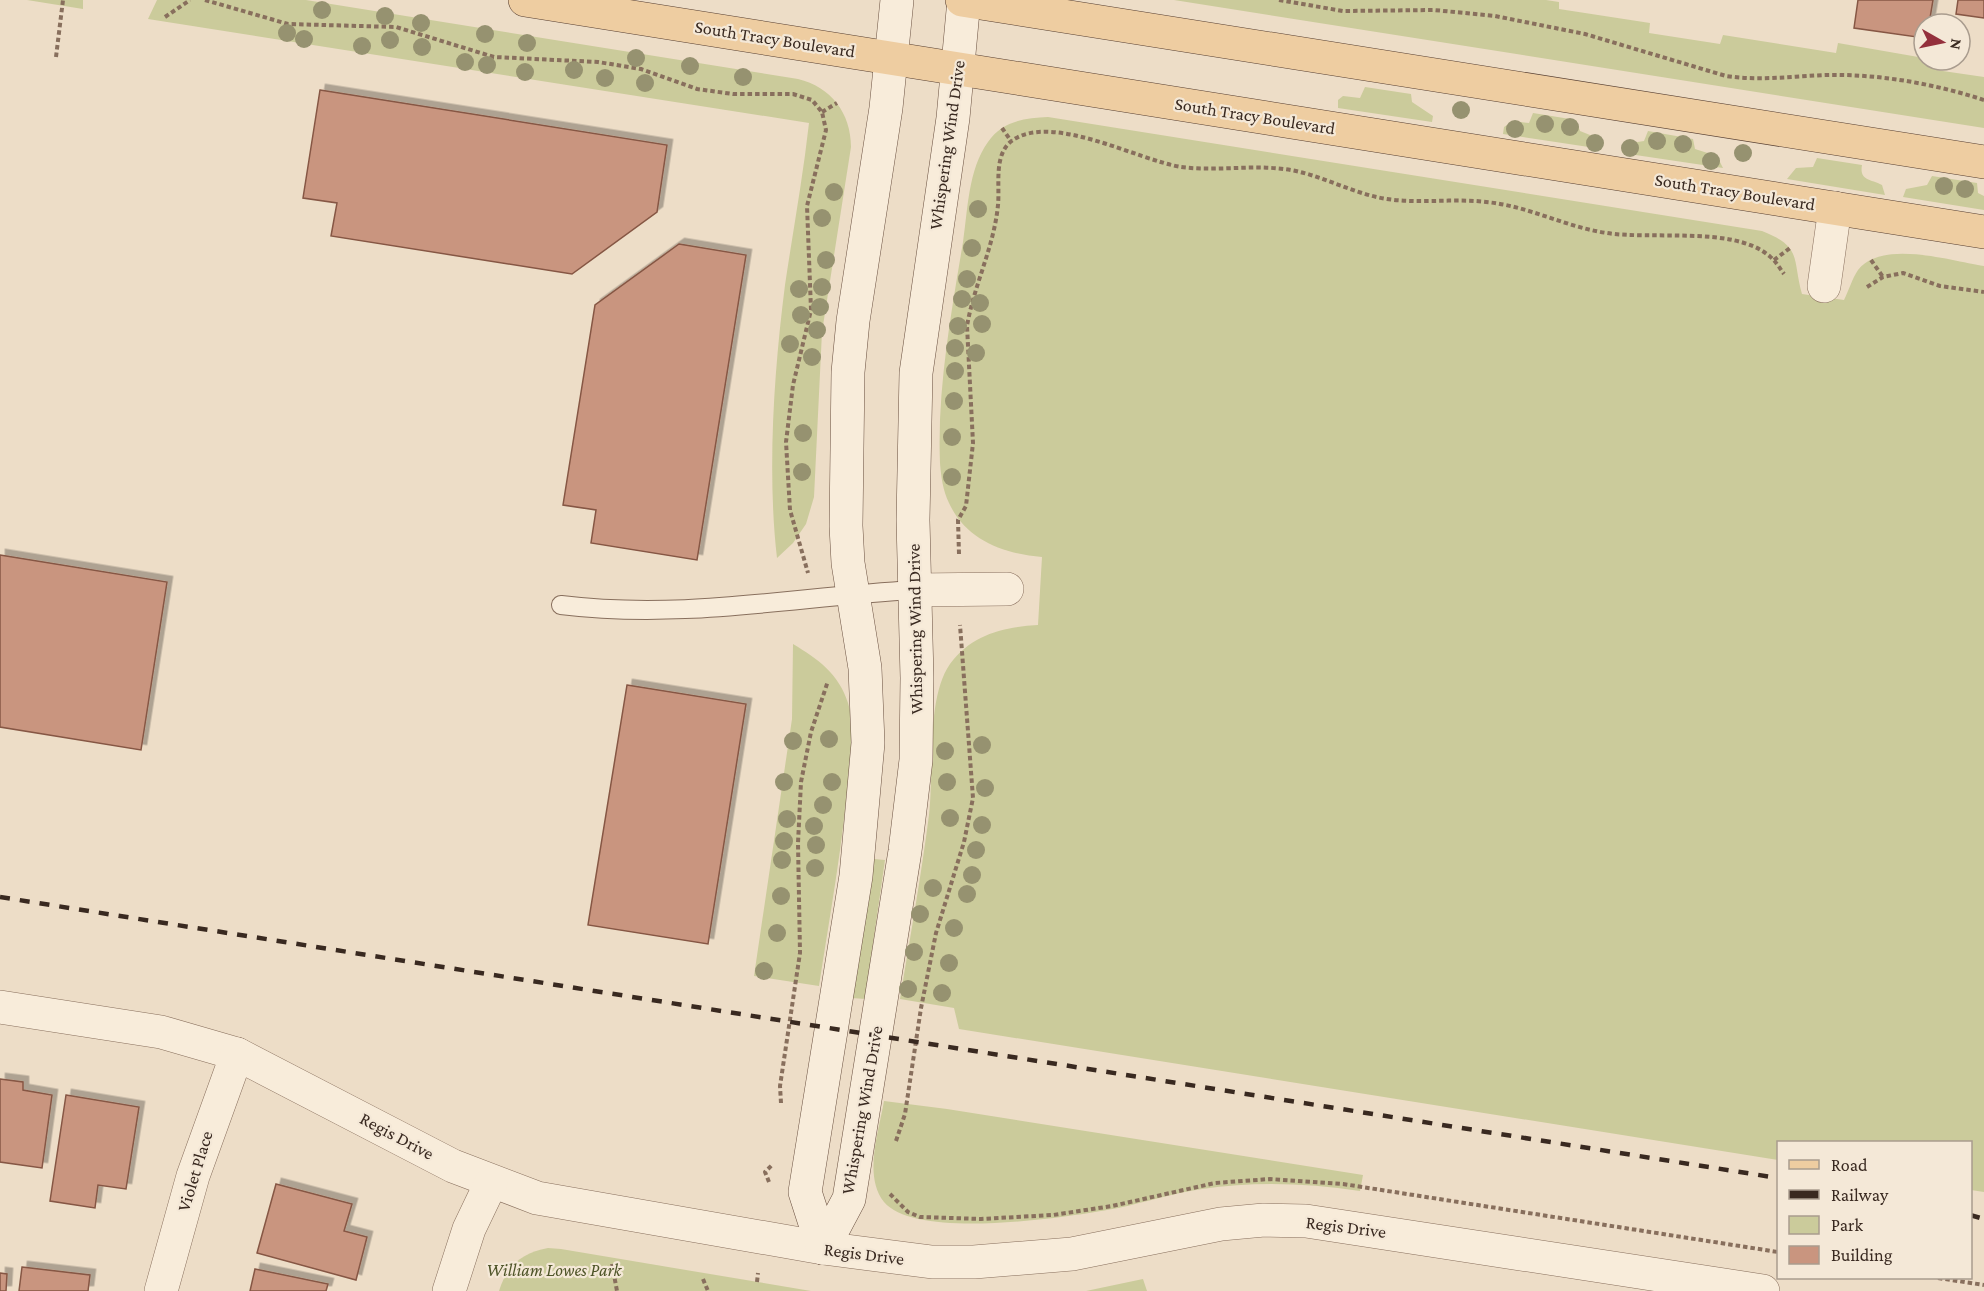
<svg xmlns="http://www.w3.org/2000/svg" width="1984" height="1291" font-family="'Crimson Pro',serif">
<defs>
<filter id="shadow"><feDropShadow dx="5.5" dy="-5.5" stdDeviation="0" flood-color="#0004"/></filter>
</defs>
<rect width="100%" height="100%" fill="#edddc7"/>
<g fill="#cbcb9b">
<path d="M27 0H83V9Z"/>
<path d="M157 0H306L798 79C831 87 851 113 851 147L822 332 814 497 806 524 793 543 777 558C767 472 774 371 785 285 793 231 803 177 809 123L148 19Z"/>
<path d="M1174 0H1546L1559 2V9L1650 23 1649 33 1720 44 1723 35 1836 53 1838 43 1924 58V60H1937L1936 70 1984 77V128Z"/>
<path d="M1365 87 1411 94 1412 102 1433 116 1432 122 1338 108V100L1343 96 1360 98Z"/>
<path d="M1533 113 1576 120 1580 131 1600 139 1602 149 1503 134 1504 127 1513 121 1529 123Z"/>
<path d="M1048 117 1762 231C1803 247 1792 259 1802 294L1844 300C1849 290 1852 279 1858 270 1882 239 1951 261 1984 266V1192L1971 1190 1970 1142H1778V1160L959 1029 954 1008 900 999C910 938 921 877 929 815 934 772 926 698 950 664 972 634 1004 627 1038 625L1042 557C1004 554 966 540 949 503 943 491 941 476 940 463 937 390 951 314 963 242 968 209 968 170 988 142 1002 121 1025 118 1048 117Z"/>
<path d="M1648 131 1693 139 1695 149 1717 156 1723 168 1622 153 1625 144 1644 141Z"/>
<path d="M1817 158 1862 165C1859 181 1871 179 1882 185L1885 195 1787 179 1796 168 1813 167Z"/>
<path d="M1932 176 1977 183 1978 193 1984 196V210L1903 197 1906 189 1927 185Z"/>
<path d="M793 644C818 659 839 674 848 703 855 725 851 749 849 771 843 843 830 915 819 986L754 976 792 719Z"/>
<path d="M874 859 885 860 865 999 852 998Z"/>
<path d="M884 1101 947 1109 1363 1175 1360 1191C1307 1183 1255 1181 1202 1189 1174 1193 1146 1202 1118 1208 1070 1217 917 1241 884 1202 863 1176 879 1131 884 1101Z"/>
<path d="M548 1248 561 1249 811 1291H499C507 1265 522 1253 548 1248Z"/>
<path d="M1143 1279 1147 1291H1083H1086Z"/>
</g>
<g fill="#c9957f" stroke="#865744" stroke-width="1.5" filter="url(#shadow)">
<path d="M1858 0H1933L1929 24H1924V38L1854 28Z"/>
<path d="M1958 0H1984V18L1956 14Z"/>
<path d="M320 90 667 145 657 212 572 274 331 236 337 203 303 198Z"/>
<path d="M679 244 746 255 697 560 591 543 596 510 563 505 595 305Z"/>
<path d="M0 555 167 582 141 750 0 727Z"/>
<path d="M627 685 746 704 708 944 588 925Z"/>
<path d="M0 1079 23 1082V1090L52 1095 42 1168 0 1162Z"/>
<path d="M66 1095 139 1107 126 1189 98 1185 95 1208 50 1201Z"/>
<path d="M276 1184 352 1204 344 1231 367 1237 356 1280 257 1253Z"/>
<path d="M22 1267 90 1275 88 1291H19Z"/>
<path d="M255 1269 328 1284 326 1291H250Z"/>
<path d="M0 1273 7 1274 6 1291H0Z"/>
</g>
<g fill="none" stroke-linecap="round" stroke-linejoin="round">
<g stroke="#886f5d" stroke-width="20">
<path id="lane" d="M561 605C683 620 793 597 914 590"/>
</g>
<g stroke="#886f5d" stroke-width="34">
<g id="street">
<path d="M1824 286 1835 208"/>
<path d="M914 590 1007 589"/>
<path d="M0 1007 161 1032 237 1054 453 1166 537 1198 823 1248 932 1262H974L1072 1254 1221 1224 1264 1220 1306 1221 1763 1291"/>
<path d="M161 1291 193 1176 237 1054"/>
<path d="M449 1291 469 1229 491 1183"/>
</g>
</g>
<g stroke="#6a5040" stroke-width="34">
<g id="secondary">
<path d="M823 1248 849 1199 905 851 916 760 917 678 913 520 916 373 953 118 964 0"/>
<path d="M823 1248 805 1192 856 876 868 743 865 668 848 563 846 526 848 372 853 321 886 108 897 0"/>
</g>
</g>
<g stroke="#563e31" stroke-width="34">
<g id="primary">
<path d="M525 0 1984 232"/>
<path d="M962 0 1984 162"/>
</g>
</g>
<g stroke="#886f5d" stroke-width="4" stroke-dasharray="4.5 3" stroke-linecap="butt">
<path d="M205 0 288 24 396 27 494 57 598 62 641 69 697 89 733 94H793L812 100 822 112 826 130 807 206 811 310 793 385 786 442 790 510 808 573"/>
<path d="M1279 0 1343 11 1434 10 1495 16 1585 34 1726 76C1761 81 1794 76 1828 75 1880 74 1935 84 1984 100"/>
<path d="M165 17 190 0"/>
<path d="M56 57 63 0"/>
<path d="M822 112 837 103"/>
<path d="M1002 128 1011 141"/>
<path d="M1774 260 1790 248"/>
<path d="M1871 260 1883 277"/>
<path d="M1867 287 1883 277 1903 273 1940 286 1984 292"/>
<path d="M959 554 958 520 966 506 973 443 967 326C974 285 994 247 998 205 1000 185 993 153 1013 140 1053 113 1138 160 1181 167 1220 172 1258 163 1296 171 1327 178 1355 194 1387 199 1420 204 1453 198 1486 202 1529 206 1565 227 1607 233 1650 240 1733 226 1768 255 1775 260 1779 267 1784 274"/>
<path d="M781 1103 780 1086 800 953 798 843 801 782 811 732 828 681"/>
<path d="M896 1141 905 1114 921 1008 936 933 964 842 973 798 960 625"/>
<path d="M769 1182 765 1172 773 1164"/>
<path d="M890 1194 908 1212 920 1217 981 1219 1053 1215 1112 1206 1215 1183 1270 1179 1343 1184 1778 1252"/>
<path d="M612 1264 617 1291"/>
<path d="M1938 1278 1984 1285"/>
<path d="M703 1279 708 1291"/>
<path d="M757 1282 758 1273"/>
</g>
<use href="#lane" stroke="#f8ecda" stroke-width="18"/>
<use href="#street" stroke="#f8ecda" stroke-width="33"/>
<use href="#secondary" stroke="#f8ecda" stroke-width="33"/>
<use href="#primary" stroke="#eecda1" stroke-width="33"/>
<g stroke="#392920" stroke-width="4.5" stroke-dasharray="10 10" stroke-linecap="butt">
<path d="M0 897 1778 1178"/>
<path d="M1970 1215 1984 1219"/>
</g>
</g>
<g fill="#969270">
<circle cx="322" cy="10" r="9"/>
<circle cx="385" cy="16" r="9"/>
<circle cx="421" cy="23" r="9"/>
<circle cx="287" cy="33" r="9"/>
<circle cx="485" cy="34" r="9"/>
<circle cx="304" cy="39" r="9"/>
<circle cx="390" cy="40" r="9"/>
<circle cx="527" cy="43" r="9"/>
<circle cx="362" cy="46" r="9"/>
<circle cx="422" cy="47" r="9"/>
<circle cx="636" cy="58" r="9"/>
<circle cx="465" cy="62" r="9"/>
<circle cx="487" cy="65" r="9"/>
<circle cx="690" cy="66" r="9"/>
<circle cx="574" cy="70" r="9"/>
<circle cx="525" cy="72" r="9"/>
<circle cx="743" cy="77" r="9"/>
<circle cx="605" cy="78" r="9"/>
<circle cx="645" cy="83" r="9"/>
<circle cx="1461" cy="110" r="9"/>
<circle cx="1545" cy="124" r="9"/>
<circle cx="1570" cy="127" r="9"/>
<circle cx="1515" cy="129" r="9"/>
<circle cx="1657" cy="141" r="9"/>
<circle cx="1595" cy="143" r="9"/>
<circle cx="1683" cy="144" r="9"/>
<circle cx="1630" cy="148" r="9"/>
<circle cx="1743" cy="153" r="9"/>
<circle cx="1711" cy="161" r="9"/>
<circle cx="1944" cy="186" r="9"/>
<circle cx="1965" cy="189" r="9"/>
<circle cx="834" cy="192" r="9"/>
<circle cx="978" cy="209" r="9"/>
<circle cx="822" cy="218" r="9"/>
<circle cx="972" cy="248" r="9"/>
<circle cx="826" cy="260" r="9"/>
<circle cx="967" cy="279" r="9"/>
<circle cx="822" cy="287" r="9"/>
<circle cx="799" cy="289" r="9"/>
<circle cx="962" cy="299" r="9"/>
<circle cx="980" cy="303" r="9"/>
<circle cx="820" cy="307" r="9"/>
<circle cx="801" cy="315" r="9"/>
<circle cx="982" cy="324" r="9"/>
<circle cx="958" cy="326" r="9"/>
<circle cx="817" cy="330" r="9"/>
<circle cx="790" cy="344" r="9"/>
<circle cx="955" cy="348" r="9"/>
<circle cx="976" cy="353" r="9"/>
<circle cx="812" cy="357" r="9"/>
<circle cx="955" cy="371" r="9"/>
<circle cx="954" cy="401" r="9"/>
<circle cx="803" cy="433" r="9"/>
<circle cx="952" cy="437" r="9"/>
<circle cx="802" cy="472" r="9"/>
<circle cx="952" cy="477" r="9"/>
<circle cx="829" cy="739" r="9"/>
<circle cx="793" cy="741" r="9"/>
<circle cx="982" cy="745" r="9"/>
<circle cx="945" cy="751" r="9"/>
<circle cx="784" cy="782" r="9"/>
<circle cx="832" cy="782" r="9"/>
<circle cx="947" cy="782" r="9"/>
<circle cx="985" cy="788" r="9"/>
<circle cx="823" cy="805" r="9"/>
<circle cx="950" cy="818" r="9"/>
<circle cx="787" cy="819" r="9"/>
<circle cx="982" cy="825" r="9"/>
<circle cx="814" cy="826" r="9"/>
<circle cx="784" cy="841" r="9"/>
<circle cx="816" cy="845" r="9"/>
<circle cx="976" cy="850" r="9"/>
<circle cx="782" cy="860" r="9"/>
<circle cx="815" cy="868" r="9"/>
<circle cx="972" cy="875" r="9"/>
<circle cx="933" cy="888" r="9"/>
<circle cx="967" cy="894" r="9"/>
<circle cx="781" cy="896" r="9"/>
<circle cx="920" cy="914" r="9"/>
<circle cx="954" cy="928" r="9"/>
<circle cx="777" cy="933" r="9"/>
<circle cx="914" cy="952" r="9"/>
<circle cx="949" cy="963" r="9"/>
<circle cx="764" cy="971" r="9"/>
<circle cx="908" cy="989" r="9"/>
<circle cx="942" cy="993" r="9"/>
</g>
<g text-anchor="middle" stroke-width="4.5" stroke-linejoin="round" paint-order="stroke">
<g font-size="18" fill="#392920" stroke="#f4e8d7">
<text transform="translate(775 39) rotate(9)" y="6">South Tracy Boulevard</text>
<text transform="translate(1255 116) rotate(9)" y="6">South Tracy Boulevard</text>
<text transform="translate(947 145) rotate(-82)" y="6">Whispering Wind Drive</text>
<text transform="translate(1735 192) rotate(9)" y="6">South Tracy Boulevard</text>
<text transform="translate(915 629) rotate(-91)" y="6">Whispering Wind Drive</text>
<text transform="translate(862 1110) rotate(-80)" y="6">Whispering Wind Drive</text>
<text transform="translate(397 1136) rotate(28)" y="6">Regis Drive</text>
<text transform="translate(195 1171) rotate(-73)" y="6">Violet Place</text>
<text transform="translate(1346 1227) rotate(7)" y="6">Regis Drive</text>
<text transform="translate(864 1254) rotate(7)" y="6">Regis Drive</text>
</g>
<g font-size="18" font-style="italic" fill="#4e5428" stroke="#f4e8d7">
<text x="554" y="1276">William Lowes Park</text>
</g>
</g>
<rect x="1777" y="1141" width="195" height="138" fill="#f4e8d7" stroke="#a99c8e" stroke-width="1.5"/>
<rect x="1789" y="1160" width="30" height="9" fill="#eecda1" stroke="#a99c8e" stroke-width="1.5"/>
<text x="1831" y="1171" font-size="18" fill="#392920">Road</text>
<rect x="1789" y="1190" width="30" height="9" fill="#392920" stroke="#a99c8e" stroke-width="1.5"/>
<text x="1831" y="1201" font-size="18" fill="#392920">Railway</text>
<rect x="1789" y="1216" width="30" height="18" fill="#cbcb9b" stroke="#a99c8e" stroke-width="1.5"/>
<text x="1831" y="1231" font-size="18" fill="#392920">Park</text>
<rect x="1789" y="1246" width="30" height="18" fill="#c9957f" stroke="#a99c8e" stroke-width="1.5"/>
<text x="1831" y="1261" font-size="18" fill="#392920">Building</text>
<g transform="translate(1942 42) rotate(99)"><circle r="28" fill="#f4e8d7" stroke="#a99c8e" stroke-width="1.5"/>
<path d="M0-4.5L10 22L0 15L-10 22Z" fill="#94303c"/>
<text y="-9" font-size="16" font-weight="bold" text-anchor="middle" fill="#392920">N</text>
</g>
</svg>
